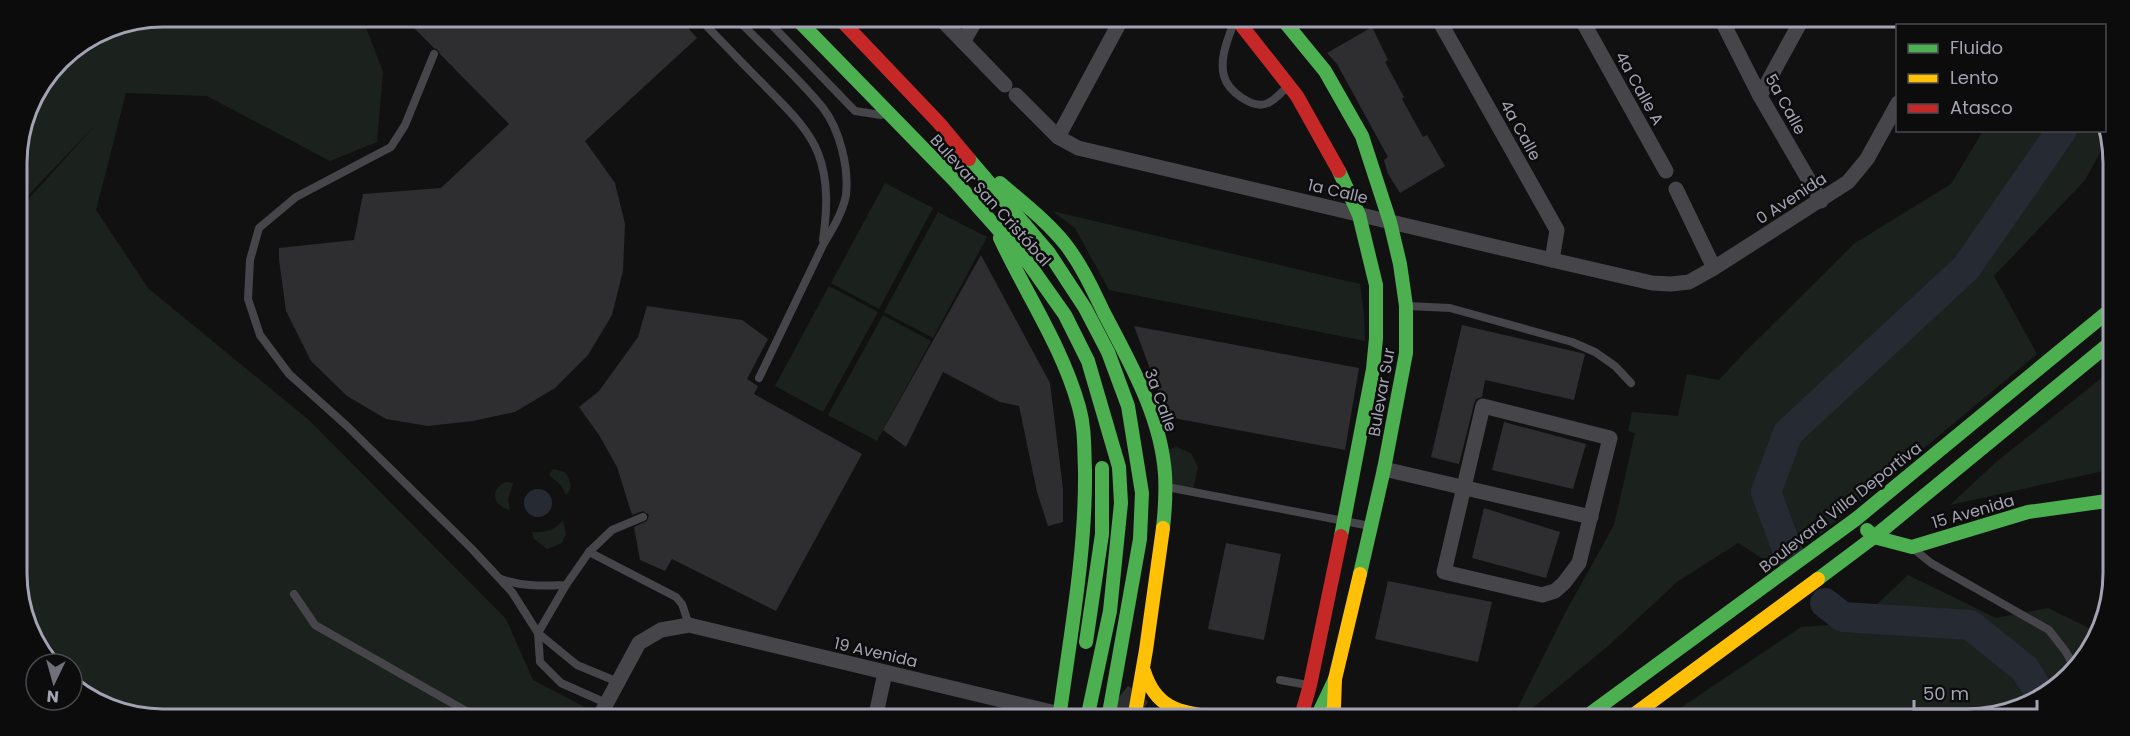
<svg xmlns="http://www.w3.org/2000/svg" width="2130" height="736" font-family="Poppins,sans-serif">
<rect width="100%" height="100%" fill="#111112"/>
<g fill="#1b221e">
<path d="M163 17H362L383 72 377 142 330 161 207 96 126 93 96 210 148 288 310 421 506 619 533 680 592 711 587 719H163L117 712 72 682V664H50L19 601 17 212 98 122 17 207V153L32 99 66 53 108 28Z"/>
<path d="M2105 127 2109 136 2085 180 1994 276 2037 354 1823 532 1771 564 1738 543 1677 582 1607 647 1519 719H1512L1564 615 1614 525 1635 433 1628 431 1632 412 1678 416 1687 374 1719 380 1742 355 1855 243 1951 184 1983 131 2104 130Z"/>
<path d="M885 183 933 208 879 309 831 283Z"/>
<path d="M1052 211 1360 284 1364 314 1365 341 1109 290 1075 228Z"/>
<path d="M938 212 987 237 933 338 884 312Z"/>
<path d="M829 286 878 312 823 412 775 386Z"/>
<path d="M883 315 931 341 877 441 828 415Z"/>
<path d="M2109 372 2108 470 1950 505 1995 463Z"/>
<path d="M1176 447 1191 453 1198 467 1193 490 1170 486 1167 450Z"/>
<path d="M553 469 565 472C570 480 574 488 566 495L561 485 549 475Z"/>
<path d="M506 482 513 483 508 500 510 510C493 506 489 489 506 482Z"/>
<path d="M563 520 566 534 562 543 547 549 534 539 532 532C545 533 554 531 563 520Z"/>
<path d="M1908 575 1996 618 2048 608 2097 632 2056 689 1976 719H1664L1801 627 1857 623Z"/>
</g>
<circle fill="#262a33" cx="538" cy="503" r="14"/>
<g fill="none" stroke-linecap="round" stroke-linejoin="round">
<g stroke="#262a33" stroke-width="30">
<path d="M1789 555 1766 492 1788 433 1966 268 2062 130"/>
<path d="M1825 603 1843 617 1970 625 2025 669 2041 695"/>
</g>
</g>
<g fill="#2e2e30">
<path d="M404 18 680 19 697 38 585 141 615 183 625 224 623 271 612 315 588 355 555 388 515 412 473 421 428 426 386 419 347 396 311 361 286 311 279 259V248L354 240 363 194 441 188 509 124 440 54 438 50 434 48Z"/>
<path d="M1372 27 1388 60 1385 62 1404 97 1402 99 1423 137 1427 135 1445 166 1400 193 1388 174 1384 160 1388 157 1337 64 1327 53Z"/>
<path d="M981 255 1050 383 1063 489V522L1048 526 1037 492 1019 406 1000 402 943 372 906 447 883 430Z"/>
<path d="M647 306 742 320 768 339 747 379 758 386 754 394 862 454 776 611 672 559 665 571 640 560 634 527 647 521 649 515 643 511 632 515 617 467 599 435 579 407 599 391 638 337Z"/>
<path d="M1462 325 1585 354 1574 400 1485 380 1482 397 1476 399 1474 404 1459 464 1431 457Z"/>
<path d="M1134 326 1359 368 1345 450 1168 417Z"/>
<path d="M1504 422 1586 444 1573 489 1492 470Z"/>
<path d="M1484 508 1560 532 1546 578 1472 558Z"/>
<path d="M1226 543 1281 554 1264 640 1208 629Z"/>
<path d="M1388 581 1492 602 1478 662 1375 639Z"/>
</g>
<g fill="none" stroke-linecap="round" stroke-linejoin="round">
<path stroke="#2e2e32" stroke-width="26" stroke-dasharray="26 13" stroke-linecap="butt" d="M1120 696 1144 715 1153 719"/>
<g stroke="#46464a" stroke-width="8">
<path d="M700 19C721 41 742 63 764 85 784 106 807 126 818 153 829 181 827 212 823 240"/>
<path d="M737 19C764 47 799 78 823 108 840 130 849 168 846 195 843 212 832 230 823 245L759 378"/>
<path d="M766 19 855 111 881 115"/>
<path d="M1234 22C1228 39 1219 59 1224 76 1228 91 1253 110 1268 103 1275 100 1281 93 1286 88"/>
<path d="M434 54 405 125 391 147 296 197 259 228 250 260 248 299 260 335 289 374 347 426 471 548 512 592 538 633 577 665 618 682"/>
<path d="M1408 306 1450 308 1572 342 1595 352 1615 366 1631 383"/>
<path d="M1167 487 1370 526"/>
<path d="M1915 550 1931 563 2049 630 2066 652 2073 665"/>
<path d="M589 552 676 597 682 604 689 625"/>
<path d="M501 579C523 587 543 586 566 585L589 552 612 530 643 517"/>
<path d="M566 585 538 633 540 662 561 683 606 703"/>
<path d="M294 594 315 625 480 719"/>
<path d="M1280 680 1308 685"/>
</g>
<g stroke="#46464a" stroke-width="15">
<path d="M942 20 1005 85"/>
<path d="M1440 22 1557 230 1552 260"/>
<path d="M1583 22 1666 171"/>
<path d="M1723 23 1760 96 1821 201"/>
<path d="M1940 26 1941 24"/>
<path d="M963 42 976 20"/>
<path d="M1016 95 1058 137 1078 148 1552 260 1652 283 1671 284 1689 282 1714 268 1848 182 1867 159 1898 103"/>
<path d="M1760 96 1800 23"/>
<path d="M1058 137 1121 20"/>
<path d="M1676 189 1714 268"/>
<path d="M1483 406 1610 438 1579 563 1564 583 1555 591 1542 595 1444 572Z"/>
<path d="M1384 469 1591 517"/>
<path d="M598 719 639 643 661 630 689 625 1060 714"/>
<path d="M875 719 885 673"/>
</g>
<g stroke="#4caf50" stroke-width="14">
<path d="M797 19 955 181 1029 264 1065 315 1088 361 1119 467 1121 503 1110 611 1087 719"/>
<path d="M1284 21 1325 71 1362 136 1390 222 1400 264 1406 306V353L1384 469 1360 574"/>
<path d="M969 159 1049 253 1085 308 1108 352 1128 406 1142 493 1140 539 1108 719"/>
<path d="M1339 171 1359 215 1376 285V338L1373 369 1341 536"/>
<path d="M1000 183C1023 203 1047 221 1066 245 1082 266 1093 290 1104 313 1130 363 1161 416 1165 474 1166 492 1165 510 1163 528"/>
<path d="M1000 238C1026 294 1062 346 1079 407 1085 428 1084 448 1085 470 1086 553 1070 637 1059 719"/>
<path d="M1867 530 1874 537 1912 547 2028 512 2107 501"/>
<path d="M1818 579 1874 537 2110 343"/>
<path d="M1086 642 1102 534V468"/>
<path d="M1316 719 1335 679"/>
<path d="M1583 719 1856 519 2110 310"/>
</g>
<g stroke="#ffc107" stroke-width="14">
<path d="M1144 671C1157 713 1185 712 1223 719"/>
<path d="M1134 719 1146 650 1163 528"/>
<path d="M1330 719 1334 707 1335 679 1360 574"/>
<path d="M1628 719 1818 579"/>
</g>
<g stroke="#c62828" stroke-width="14">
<path d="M840 19 939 123 969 159"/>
<path d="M1238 21 1297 96 1339 171"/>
<path d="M1297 719 1301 717 1310 685 1341 536"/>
</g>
</g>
<g text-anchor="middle" stroke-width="5" stroke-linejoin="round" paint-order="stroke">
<g font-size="16" fill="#a3a3b3" stroke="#0c0c0d">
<text transform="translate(1640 88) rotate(61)" y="6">4a Calle A</text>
<text transform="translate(1786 104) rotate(61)" y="6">5a Calle</text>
<text transform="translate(1521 130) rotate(61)" y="6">4a Calle</text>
<text transform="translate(1338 191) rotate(13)" y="6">1a Calle</text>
<text transform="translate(1791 198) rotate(-33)" y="6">0 Avenida</text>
<text transform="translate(991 200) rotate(48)" y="6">Bulevar San Cristóbal</text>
<text transform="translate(1381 392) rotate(-80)" y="6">Bulevar Sur</text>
<text transform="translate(1161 400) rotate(70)" y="6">3a Calle</text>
<text transform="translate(1840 507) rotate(-38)" y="6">Boulevard Villa Deportiva</text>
<text transform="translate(1973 511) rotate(-16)" y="6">15 Avenida</text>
<text transform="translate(876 652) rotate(13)" y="6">19 Avenida</text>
</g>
</g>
<path d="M0 0H2130V736H0ZM163 27H1967A136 136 0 0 1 2103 163V573A136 136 0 0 1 1967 709H163A136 136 0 0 1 27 573V163A136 136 0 0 1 163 27Z" fill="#0c0c0d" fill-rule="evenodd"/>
<path fill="none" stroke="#a3a3b3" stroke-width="3" d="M163 27H1967A136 136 0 0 1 2103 163V573A136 136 0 0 1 1967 709H163A136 136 0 0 1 27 573V163A136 136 0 0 1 163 27Z"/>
<rect x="1896" y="24" width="210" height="108" fill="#0c0c0d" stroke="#48484f" stroke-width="1.5"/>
<rect x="1908" y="44" width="30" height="9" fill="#4caf50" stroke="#48484f" stroke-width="1.5"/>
<text x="1950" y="54" font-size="18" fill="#a3a3b3">Fluido</text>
<rect x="1908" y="74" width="30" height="9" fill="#ffc107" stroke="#48484f" stroke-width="1.5"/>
<text x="1950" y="84" font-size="18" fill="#a3a3b3">Lento</text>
<rect x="1908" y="104" width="30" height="9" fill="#c62828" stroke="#48484f" stroke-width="1.5"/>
<text x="1950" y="114" font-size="18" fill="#a3a3b3">Atasco</text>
<g transform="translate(54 682) rotate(185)"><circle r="28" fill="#0c0c0d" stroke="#48484f" stroke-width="1.5"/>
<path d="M0-4.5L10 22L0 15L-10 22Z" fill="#70707b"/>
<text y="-9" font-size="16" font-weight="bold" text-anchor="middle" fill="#a3a3b3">N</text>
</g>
<path d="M1914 700v9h123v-9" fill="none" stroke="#a3a3b3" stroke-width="3"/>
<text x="1923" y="700" font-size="18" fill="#a3a3b3" stroke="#0c0c0d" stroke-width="4.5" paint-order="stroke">50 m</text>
</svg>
